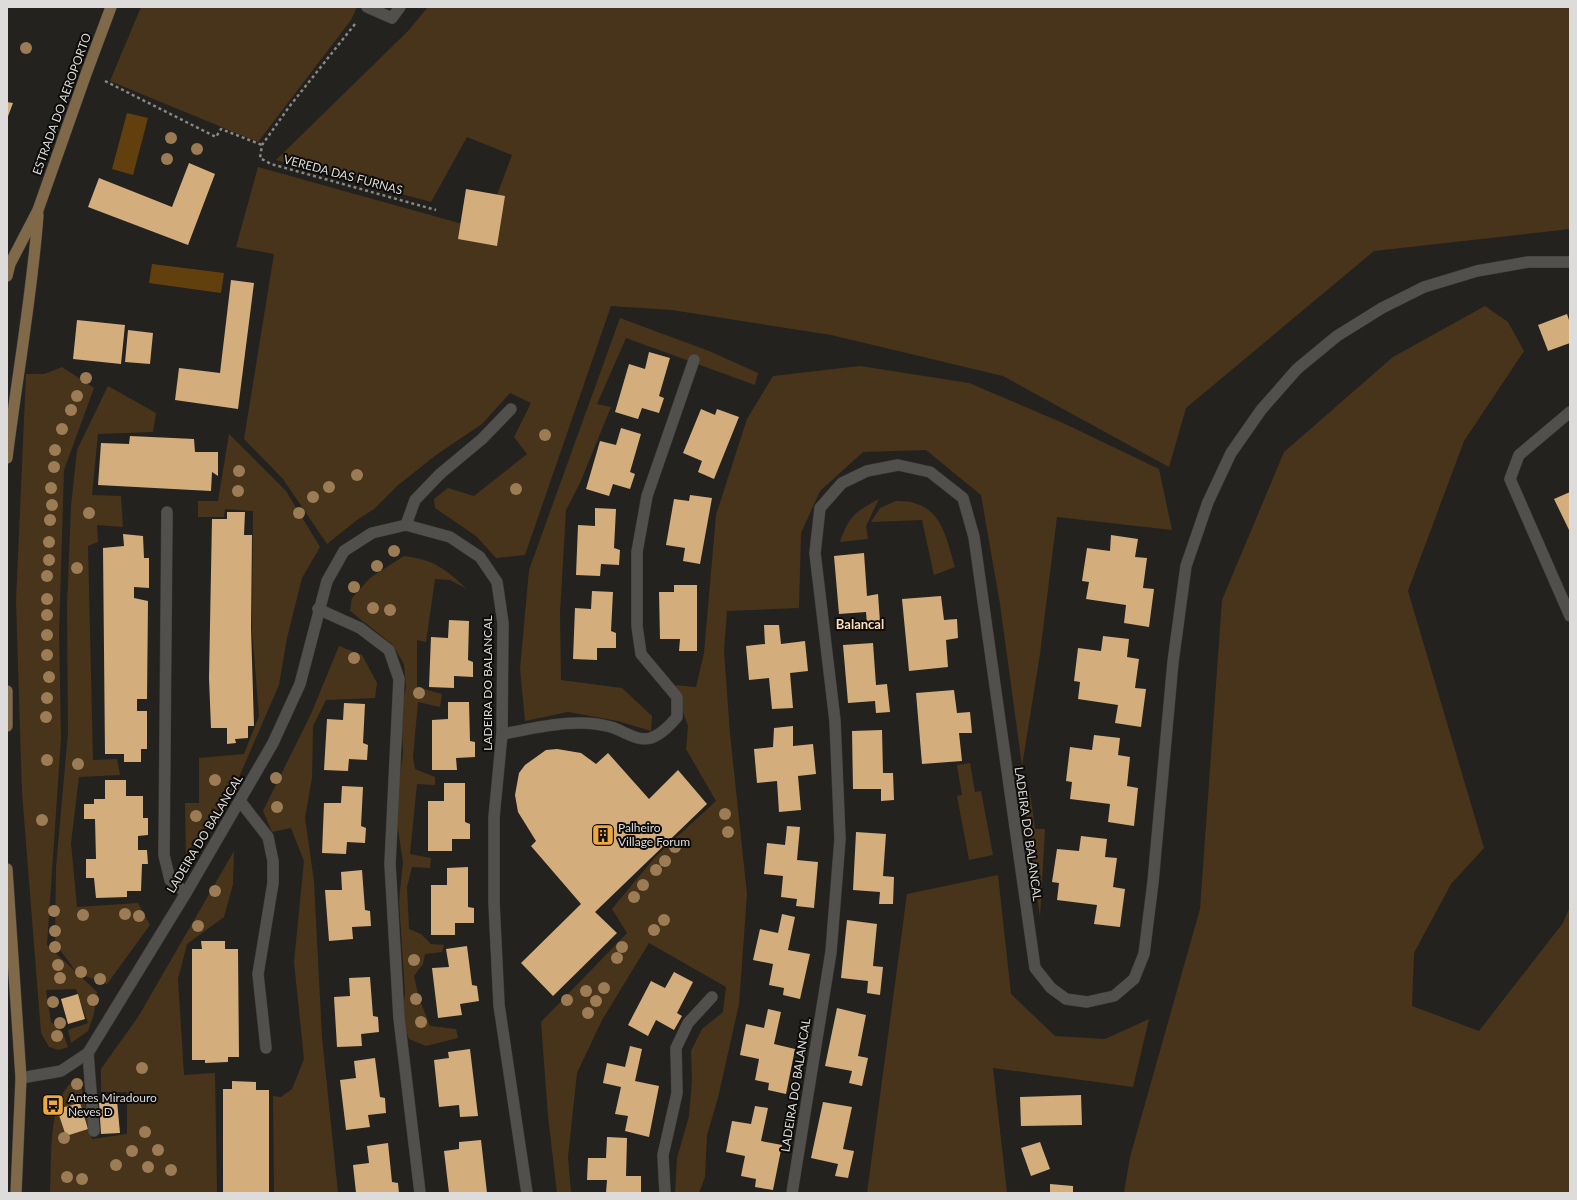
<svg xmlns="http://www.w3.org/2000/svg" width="1577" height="1200" font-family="Lato,sans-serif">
<rect width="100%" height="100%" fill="#24221f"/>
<g fill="#48341a">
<path d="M141 7H357L351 20 258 142 110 81Z"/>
<path d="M428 7H1570V229L1374 251 1186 408 1169 467 1003 376 831 335 672 310 611 306 525 555 496 558 476 536 435 508 434 499 448 488 474 496 527 454 514 437 531 403 510 393 482 424 436 455 397 486 374 509 357 520 327 544 283 479 244 439 274 254 236 247 258 167 484 230 512 155 467 137 431 202 276 160 408 31Z"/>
<path d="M1485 306 1508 322 1524 351 1464 441 1408 591 1484 848 1451 884 1414 953 1412 1006 1479 1031 1563 923 1570 907V1193H1124L1130 1157 1200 909 1222 600 1284 452 1393 357Z"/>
<path d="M620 318 709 351 758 373 755 385 626 338 597 404 611 407 580 483 566 510 560 612 561 680 622 688 652 716 651 731 618 721 568 712 525 721 520 669 529 570Z"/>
<path d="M860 366 969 383 1063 423 1159 469 1172 530 1057 517 1040 654 1022 766 1000 604 981 495 926 450 863 452 820 491 801 533 799 608 727 611 724 651 730 734 747 894 739 1004 718 1098 707 1135 705 1177 699 1193H675L677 1158 689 1116 692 1080 691 1051 702 1029 723 1012 726 987 649 943 602 1020 577 1073 568 1157 571 1193H557L548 1116 541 1022 627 933 612 909 655 857 716 801 686 749 688 726 673 685 696 687 704 653 716 515 747 419 773 376Z"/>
<path d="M62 367 94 388 64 470 59 633 61 738 47 945 77 973 55 943 56 867 68 733 67 607 71 506 77 450 108 386 156 413 153 432 98 434 92 495 121 496 123 527 97 525 98 542 88 546 93 760 117 759 120 775 79 777 71 843 77 907 138 903 150 925 107 984 77 973 97 992 94 1014 88 1031 71 1043 68 1030 88 1023 76 989 46 990 51 1022 62 1031 68 1047 59 1050 49 1047 41 1033 22 792 16 601 26 374H44Z"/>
<path d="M229 434 286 491 320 547 302 578 287 638 279 685 233 791 186 854 185 803H199V758L244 754 259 716 252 630 253 511 225 509 224 517H198V501H218Z"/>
<path d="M879 499 866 526 868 539 840 542C849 516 855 512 879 499Z"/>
<path d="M896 501C940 500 945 533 955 567L934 575 922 520 871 522 880 508Z"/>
<path d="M404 556C435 560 444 568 467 589L450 580 435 579 426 642 417 640V687L442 694 440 707 418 702 413 757 415 769 435 777V785L417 784 410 854 431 858 430 868 412 867 407 887 409 929 421 934 431 944 444 945 442 952 425 954 423 964 414 976 419 998 430 1026 456 1029 458 1038 426 1046 409 1039 402 1018 405 993 399 901 403 862 395 811 403 753 401 707 406 688 404 664 392 644 350 611 352 598 370 578Z"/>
<path d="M339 646 362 655 377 683 375 698 326 700 313 726 312 778 305 818 314 881 322 1037 338 1193H274L273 1096 281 1097 292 1089 304 1059 294 962 304 861 291 828 272 832 263 811 311 714Z"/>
<path d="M970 763 975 792 981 791 993 855 969 860 957 796 962 795 957 765Z"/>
<path d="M1030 792 1035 829H1045L1040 917 1025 808Z"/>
<path d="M234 851 233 884 224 917 187 944 178 979 184 1075 215 1073 217 1193H50C52 1162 47 1103 72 1082L82 1088 92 1139 127 1134V1092H101V1069L138 1017Z"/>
<path d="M998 875 1011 994 1055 1036 1105 1039 1149 1019 1133 1087 993 1068 1007 1193H867L907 894Z"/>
</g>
<g fill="#61400d">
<path d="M127 113 148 118 133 175 112 169Z"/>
<path d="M152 264 224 273 221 293 149 283Z"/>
</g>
<g fill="#d4ad7d">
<path d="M7 102 13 103 7 119Z"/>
<path d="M189 163 215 174 188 245 88 207 99 178 172 207Z"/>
<path d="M466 189 505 196 497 246 458 239Z"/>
<path d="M231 280 254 283 238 409 175 400 179 368 220 373Z"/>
<path d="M1567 314 1570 323V343L1548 351 1538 325Z"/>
<path d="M77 320 125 325 121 364 73 359Z"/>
<path d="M128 330 153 333 150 364 125 362Z"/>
<path d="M649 352 670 358 659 396 664 398 659 413 642 408 638 419 615 412 629 364 645 369Z"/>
<path d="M701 409 715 415 717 409 739 417 714 479 698 472 702 461 683 453Z"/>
<path d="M621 428 641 434 630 472 635 474 630 489 613 484 609 496 586 489 600 441 616 445Z"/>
<path d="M130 436 194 439 195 452H218V476L212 472 211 491 98 485 101 443 129 444Z"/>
<path d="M1570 492V532L1554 499Z"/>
<path d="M690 495 712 498 700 564 683 561 685 548 666 545 674 499 689 501Z"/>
<path d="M595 508 616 509 614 548 620 550 619 565 601 564 600 576 576 575 578 525 595 526Z"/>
<path d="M227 512H245L244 535H252L251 628 254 726H248V738L235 739 236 743 227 744V728H211L209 678 212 519H227Z"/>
<path d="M123 534 143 536 144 558H149V588L134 587V598L148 601 147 699H137V711H147V749H141V762H124V754H105L103 548 124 546Z"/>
<path d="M1111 535 1138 539 1135 557 1147 558 1143 588 1154 589 1149 627 1124 623 1126 605 1086 599 1089 582 1082 581 1087 548 1110 551Z"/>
<path d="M864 553 867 596 878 594 880 622 867 624 866 612 839 614 834 556Z"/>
<path d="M674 585H697V651H679L680 639H660L659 592H674Z"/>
<path d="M592 591 613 592 611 631 616 633V648H597V660L573 659 575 608 591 609Z"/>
<path d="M941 596 944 620 957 619 958 638 946 640 948 667 909 671 902 599Z"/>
<path d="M449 620 469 621 468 660 473 662V677L454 676V688L429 687 431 637 448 638Z"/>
<path d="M764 625H779L781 644 805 641 808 671 790 673 793 708 772 709 769 678 749 680 746 646 765 644Z"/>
<path d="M1103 636 1129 639 1127 657 1139 659 1135 688 1146 689 1141 727 1115 723 1118 705 1078 699 1080 682 1074 681 1078 648 1101 651Z"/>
<path d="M873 643 876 685 887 684 890 712 876 713 875 701 848 703 843 645Z"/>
<path d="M954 690 957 713 970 712 972 733H959L962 761 922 764 916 693Z"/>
<path d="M448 702H469L470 741 475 742V757L456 758 457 770H432V720L448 719Z"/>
<path d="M344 703 365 704 363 743 368 745 367 760 349 759 348 771 324 770 327 719 343 720Z"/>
<path d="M793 726V746L813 744 816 774 798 776 801 810 779 812 777 781 757 783 754 749 773 747 774 728Z"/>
<path d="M882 730 883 773H893L894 800 881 801V789H853L852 731Z"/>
<path d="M1094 735 1120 738 1118 755 1130 757 1127 786 1138 788 1134 826 1108 822 1110 804 1070 799 1072 782 1066 781 1070 747 1092 750Z"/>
<path d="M557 749 581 753 596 764 608 753 649 799 678 770 707 804 595 912 617 933 553 996 521 963 581 904 531 846 536 841 518 812 515 795 519 773 525 765 546 750Z"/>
<path d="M105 780H126V796H143V818H148V835L138 836V850H147L148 864H142L141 891H127V897L96 898 94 878H86V859H96L95 819H84V804H94V799H105Z"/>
<path d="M444 783H465V822L470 824V839H452V851H428V801H444Z"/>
<path d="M342 786 363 787 361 826 366 828 365 843 347 842 346 854 322 853 324 803H341Z"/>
<path d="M787 826 800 827 797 860 818 862 814 908 796 906 797 899 781 897 783 876 764 874 767 843 785 845Z"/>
<path d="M856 832 886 834 883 876 894 877 893 904H879L880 892 853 890Z"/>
<path d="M1081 836 1107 839 1105 857 1117 858 1113 887 1125 889 1120 927 1094 924 1097 905 1057 900 1059 883 1052 882 1057 849 1079 851Z"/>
<path d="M468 867V907L474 908V923H455V935H431V885H447V868Z"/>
<path d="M362 870 365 910 370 911 371 926 352 927 353 939 329 941 325 890H342L341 872Z"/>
<path d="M782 914 795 917 788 950 810 954 800 999 783 995 784 988 769 985 773 964 753 960 760 929 778 933Z"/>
<path d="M847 920 877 924 873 966 883 967 880 995 867 993 868 981 841 978Z"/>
<path d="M201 941H225V949H238L239 1057H228V1062L205 1063V1060H192V949H202Z"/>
<path d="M467 946 472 985 477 986 479 1001 460 1004 462 1015 438 1018 432 968 449 967 446 949Z"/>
<path d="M674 972 693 982 677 1013 682 1016 674 1030 656 1020 648 1036 628 1025 651 981 665 988Z"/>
<path d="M370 977 373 1016 378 1017 379 1032 361 1034 362 1046 337 1047 334 997 350 996 349 978Z"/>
<path d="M78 994 85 1019 68 1024 61 999Z"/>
<path d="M837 1008 866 1015 858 1056 868 1058 862 1086 849 1083 852 1071 825 1066Z"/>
<path d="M768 1009 781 1012 774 1044 795 1049 786 1094 768 1090 769 1083 755 1080 759 1059 740 1055 746 1024 764 1028Z"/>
<path d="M630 1046 642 1049 635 1081 659 1086 649 1137 625 1131 628 1116 615 1114 621 1087 603 1083 607 1063 625 1067Z"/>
<path d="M470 1049 478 1116 460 1117 459 1105 439 1107 434 1060 449 1058 448 1052Z"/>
<path d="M375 1058 380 1097 385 1098 386 1113 368 1115 370 1127 346 1130 340 1080 356 1078 354 1061Z"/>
<path d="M232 1081 256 1082V1090H269V1193H223V1089H232Z"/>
<path d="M1081 1095 1082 1125 1021 1126 1020 1097Z"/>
<path d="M117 1101 120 1133 101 1134 99 1103Z"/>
<path d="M823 1102 852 1107 843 1149 854 1151 848 1178 835 1176 838 1164 811 1158Z"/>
<path d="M80 1103 88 1129 66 1136 57 1109Z"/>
<path d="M755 1106 768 1108 761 1141 782 1145 773 1190 755 1187 756 1179 741 1176 745 1156 726 1152 732 1121 751 1124Z"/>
<path d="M607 1137 627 1138 626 1176H641V1193H606L607 1180H587L588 1158H606Z"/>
<path d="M481 1140 487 1193H449L444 1151 459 1149V1142Z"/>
<path d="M1040 1142 1050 1169 1031 1176 1021 1148Z"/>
<path d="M388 1143 392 1182 398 1183 399 1193H356L353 1165 369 1163 367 1146Z"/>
<path d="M1050 1184 1073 1186V1193H1050Z"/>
</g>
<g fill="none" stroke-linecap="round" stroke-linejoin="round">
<g stroke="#403e3b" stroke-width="12">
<g id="minor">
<path d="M367 7 392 18 400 7"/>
<path d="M1570 412 1519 455 1510 479 1570 616"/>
<path d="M167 512 164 855 170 880 186 893"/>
<path d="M406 525 415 500 440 474 482 439 511 409"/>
<path d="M318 609 360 628 389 650 399 679 390 864 399 1018 420 1193"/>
<path d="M502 734C537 728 576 717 611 727 624 731 637 742 651 738 662 734 670 725 677 717V697L641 654 637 626V552L647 496 694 360"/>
<path d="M240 801 268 837 273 861V883L258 974 266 1048"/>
<path d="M88 1053 94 1131"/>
<path d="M21 1078 61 1071 88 1053 186 893 273 743 300 684 327 581 344 551 372 533 406 525 450 537 480 557 497 582 503 623 502 734 494 817V903L499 1005 527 1193"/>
<path d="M665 1193 663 1155 677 1093 676 1048 688 1023 712 997"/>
<path d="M792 1193 831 952 840 839 835 721 815 553 820 508 842 483 867 471 898 465 930 472 963 498 974 537 1035 968 1051 988 1066 999 1087 1002 1114 996 1134 979 1144 954 1153 882 1173 662 1186 566 1208 502 1231 453 1261 410 1297 369 1337 336 1382 308 1424 287 1477 271 1528 262H1570"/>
</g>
</g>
<g stroke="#403e3b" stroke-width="12">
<g id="secondary">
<path d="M7 276 10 264 38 210 86 74 111 7"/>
<path d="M7 458C17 377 32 296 38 215"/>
<path d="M7 691V726"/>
<path d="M7 869 21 1078 16 1193"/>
</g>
</g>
<g stroke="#888784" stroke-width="2.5" stroke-dasharray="3 3" stroke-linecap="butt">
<path d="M355 24 289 107 262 145 260 158 271 164 436 210"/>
<path d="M105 81 216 137 221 129 262 145"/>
<path d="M1035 1193V1192"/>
</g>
<use href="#minor" stroke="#52504d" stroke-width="11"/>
<use href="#secondary" stroke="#806949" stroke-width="11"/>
</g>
<g fill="#9b7c54">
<circle cx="26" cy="48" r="6"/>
<circle cx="171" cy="138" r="6"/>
<circle cx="197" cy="149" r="6"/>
<circle cx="167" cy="159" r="6"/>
<circle cx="86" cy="378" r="6"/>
<circle cx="77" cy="396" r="6"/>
<circle cx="71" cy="410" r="6"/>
<circle cx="62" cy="429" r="6"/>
<circle cx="545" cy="435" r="6"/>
<circle cx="55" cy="450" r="6"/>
<circle cx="54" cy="467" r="6"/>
<circle cx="239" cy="471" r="6"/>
<circle cx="357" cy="475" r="6"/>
<circle cx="329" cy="487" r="6"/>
<circle cx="51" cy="488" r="6"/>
<circle cx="516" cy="489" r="6"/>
<circle cx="238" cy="491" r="6"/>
<circle cx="313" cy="497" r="6"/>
<circle cx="52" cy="505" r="6"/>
<circle cx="89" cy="513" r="6"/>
<circle cx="299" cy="513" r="6"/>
<circle cx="50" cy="520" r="6"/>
<circle cx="49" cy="542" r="6"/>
<circle cx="394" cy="551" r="6"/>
<circle cx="49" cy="560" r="6"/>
<circle cx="377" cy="566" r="6"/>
<circle cx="77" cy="568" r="6"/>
<circle cx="47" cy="576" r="6"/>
<circle cx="354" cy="587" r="6"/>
<circle cx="47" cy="599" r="6"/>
<circle cx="373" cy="608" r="6"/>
<circle cx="390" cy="610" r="6"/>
<circle cx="47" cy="615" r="6"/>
<circle cx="47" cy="635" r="6"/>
<circle cx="47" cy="655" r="6"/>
<circle cx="354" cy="658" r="6"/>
<circle cx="49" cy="677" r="6"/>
<circle cx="419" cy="693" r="6"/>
<circle cx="47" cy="698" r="6"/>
<circle cx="46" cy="717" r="6"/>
<circle cx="47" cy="760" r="6"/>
<circle cx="78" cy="764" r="6"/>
<circle cx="276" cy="778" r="6"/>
<circle cx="215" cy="780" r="6"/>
<circle cx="277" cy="807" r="6"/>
<circle cx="725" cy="814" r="6"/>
<circle cx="196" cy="816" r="6"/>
<circle cx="42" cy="820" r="6"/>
<circle cx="728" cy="832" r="6"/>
<circle cx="675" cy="847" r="6"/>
<circle cx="665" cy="861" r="6"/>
<circle cx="656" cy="870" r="6"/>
<circle cx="643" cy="885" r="6"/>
<circle cx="215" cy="891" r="6"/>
<circle cx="634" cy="897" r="6"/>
<circle cx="54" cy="911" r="6"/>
<circle cx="125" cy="914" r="6"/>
<circle cx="83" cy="915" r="6"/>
<circle cx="139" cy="916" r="6"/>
<circle cx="664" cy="920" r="6"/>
<circle cx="198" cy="926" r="6"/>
<circle cx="654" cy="930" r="6"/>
<circle cx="55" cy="931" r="6"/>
<circle cx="55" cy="947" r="6"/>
<circle cx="622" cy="947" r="6"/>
<circle cx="617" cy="958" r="6"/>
<circle cx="414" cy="960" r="6"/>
<circle cx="58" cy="965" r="6"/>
<circle cx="81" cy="972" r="6"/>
<circle cx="60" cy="978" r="6"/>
<circle cx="100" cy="979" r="6"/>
<circle cx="604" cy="988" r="6"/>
<circle cx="586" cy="991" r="6"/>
<circle cx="416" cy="999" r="6"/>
<circle cx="93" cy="1000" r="6"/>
<circle cx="567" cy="1000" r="6"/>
<circle cx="596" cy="1001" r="6"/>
<circle cx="53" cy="1002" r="6"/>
<circle cx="588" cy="1013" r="6"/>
<circle cx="421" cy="1022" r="6"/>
<circle cx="60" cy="1023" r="6"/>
<circle cx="57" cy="1036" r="6"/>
<circle cx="142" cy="1068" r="6"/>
<circle cx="77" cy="1084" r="6"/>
<circle cx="145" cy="1132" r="6"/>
<circle cx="64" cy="1138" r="6"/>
<circle cx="158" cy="1150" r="6"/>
<circle cx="132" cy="1151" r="6"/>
<circle cx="116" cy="1165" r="6"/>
<circle cx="148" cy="1167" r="6"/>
<circle cx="171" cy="1170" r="6"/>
<circle cx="67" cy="1177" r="6"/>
<circle cx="82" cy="1179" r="6"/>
</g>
<defs>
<g id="building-square" transform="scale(1.15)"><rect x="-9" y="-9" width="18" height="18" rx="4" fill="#efa73e" stroke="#0d0c0a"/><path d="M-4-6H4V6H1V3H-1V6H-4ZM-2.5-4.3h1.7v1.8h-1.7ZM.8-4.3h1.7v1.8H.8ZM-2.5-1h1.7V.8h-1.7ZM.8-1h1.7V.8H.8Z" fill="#111"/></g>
<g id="bus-square" transform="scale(1.15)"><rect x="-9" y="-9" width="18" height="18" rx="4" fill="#efa73e" stroke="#0d0c0a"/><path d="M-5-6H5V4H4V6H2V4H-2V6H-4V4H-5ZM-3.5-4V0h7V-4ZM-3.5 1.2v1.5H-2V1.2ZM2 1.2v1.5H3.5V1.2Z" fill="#111"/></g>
</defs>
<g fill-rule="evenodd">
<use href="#building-square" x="603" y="835"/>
<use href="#bus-square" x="53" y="1105"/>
</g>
<g text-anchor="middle" stroke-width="4" stroke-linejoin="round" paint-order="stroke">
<g font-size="12" fill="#dddcda" stroke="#0d0c0a">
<text transform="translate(62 104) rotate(-70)" y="4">ESTRADA DO AEROPORTO</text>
<text transform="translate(343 175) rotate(15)" y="4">VEREDA DAS FURNAS</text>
<text transform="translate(488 683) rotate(-90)" y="4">LADEIRA DO BALANCAL</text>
<text transform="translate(205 834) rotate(-59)" y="4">LADEIRA DO BALANCAL</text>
<text transform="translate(1028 834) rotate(82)" y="4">LADEIRA DO BALANCAL</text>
<text transform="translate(796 1085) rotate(-81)" y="4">LADEIRA DO BALANCAL</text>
</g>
<g font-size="12" fill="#dddcda" stroke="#0d0c0a" text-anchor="start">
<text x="618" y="832">Palheiro<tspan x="618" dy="14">Village Forum</tspan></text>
<text x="68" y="1102">Antes Miradouro<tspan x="68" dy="14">Neves D</tspan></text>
</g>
<g font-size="13" font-weight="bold" fill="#fedfb9" stroke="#0d0c0a">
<text x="860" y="629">Balancal</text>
</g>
</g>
<rect width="1577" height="1200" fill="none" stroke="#dddcda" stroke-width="16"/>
</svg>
